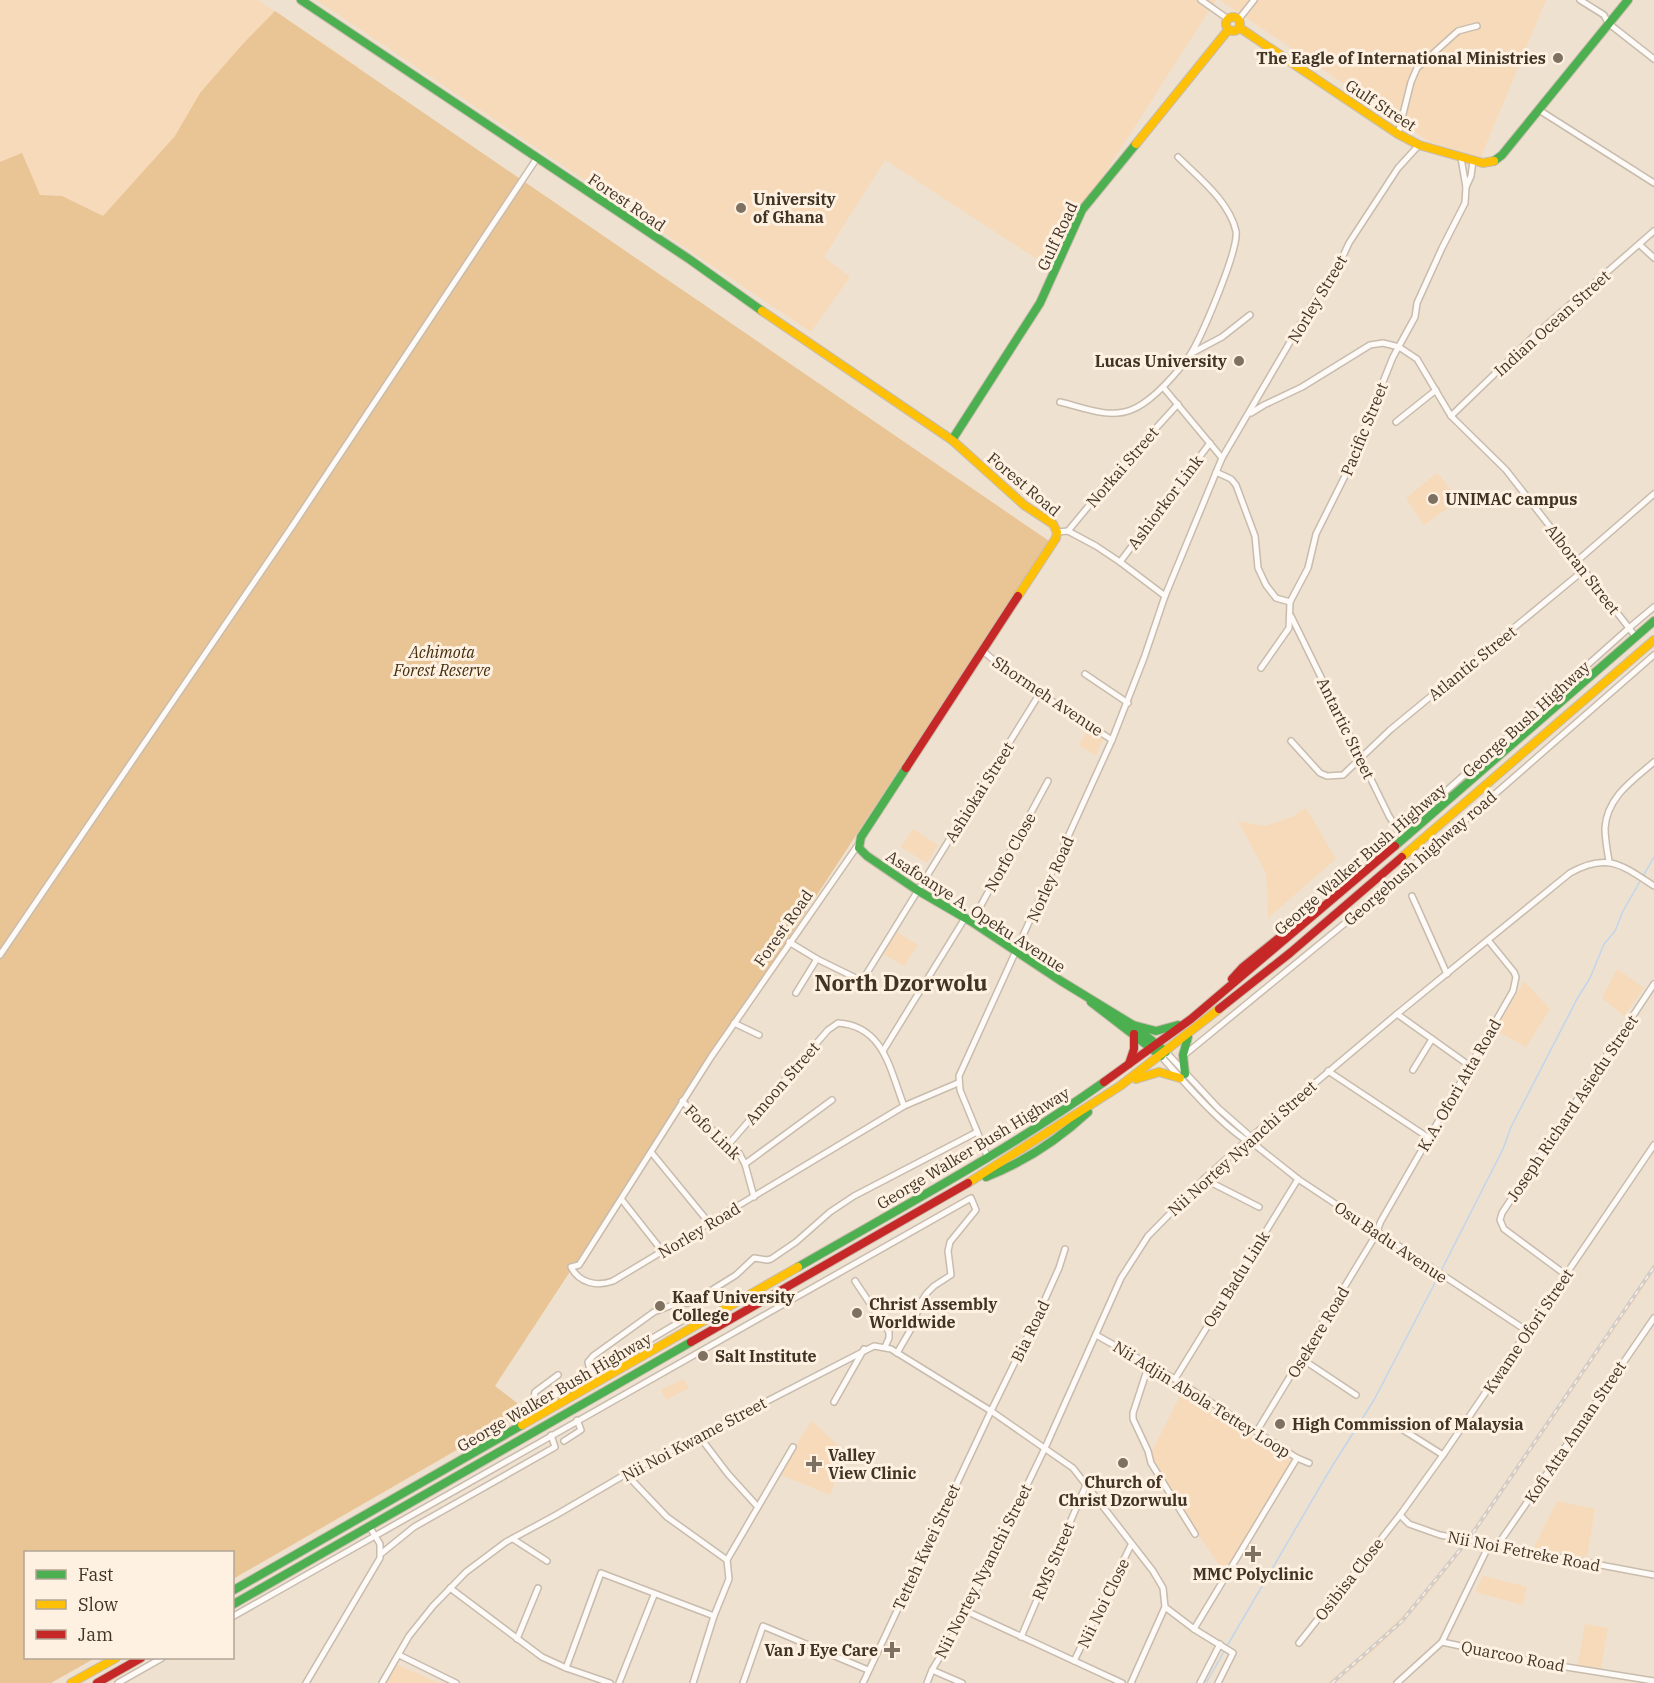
<svg xmlns="http://www.w3.org/2000/svg" width="1654" height="1683" font-family="'IBM Plex Serif',serif">
<rect width="100%" height="100%" fill="#efe1d0"/>
<g fill="#f6daba">
<path d="M0 0H258L359 67 0 324Z"/>
<path d="M316 0H1216L1046 265 885 160 824 257 850 277 811 332Z"/>
<path d="M1220 0H1546L1481 157 1430 142Z"/>
<path d="M1437 473 1460 500 1424 525 1406 498Z"/>
<path d="M1088 730 1103 739 1096 756 1079 745Z"/>
<path d="M1306 808 1336 859 1268 918 1266 873 1238 821 1265 826 1292 817Z"/>
<path d="M913 829 938 845 927 863 901 847Z"/>
<path d="M897 932 918 945 904 966 883 954Z"/>
<path d="M1617 969 1644 988 1624 1016 1602 998Z"/>
<path d="M1524 981 1550 1009 1526 1047 1495 1030Z"/>
<path d="M1654 1263V1271L1643 1288 1472 1538 1429 1593 1403 1623 1371 1653 1335 1683H1328L1368 1649 1399 1619 1426 1590 1468 1536 1640 1286Z"/>
<path d="M683 1379 689 1388 666 1400 661 1390Z"/>
<path d="M1181 1394 1292 1459 1225 1574 1148 1459Z"/>
<path d="M812 1421 846 1453 830 1495 781 1475 798 1442Z"/>
<path d="M1557 1501 1595 1509 1587 1557 1533 1549Z"/>
<path d="M1483 1576 1527 1587 1523 1605 1475 1592Z"/>
<path d="M1585 1624 1608 1628 1600 1673 1577 1669Z"/>
<path d="M396 1664 439 1683H386Z"/>
</g>
<path fill="#e9c495" d="M275 11 1049 541 495 1386 526 1410 233 1579 232 1552H26V1658H95L51 1683H0V162L22 153 40 195 62 196 103 216 175 136 200 93 241 46Z"/>
<g fill="none" stroke-linecap="round" stroke-linejoin="round">
<g stroke="#c1d5eb" stroke-width="1.5">
<path d="M1441 1271 1503 1149 1511 1127 1577 999 1590 978 1604 944 1615 931 1623 911 1654 857"/>
<path d="M1227 1646 1331 1468 1374 1400 1439 1275"/>
<path d="M1206 1683 1225 1650"/>
</g>
<g stroke="#c8bcad" stroke-width="8">
<g id="street">
<path d="M1201 0 1228 19"/>
<path d="M1580 0 1604 15 1608 23 1654 59"/>
<path d="M1239 19 1254 0"/>
<path d="M1539 110 1654 183"/>
<path d="M1398 134 1411 82 1417 68 1458 31 1477 26"/>
<path d="M1466 187 1471 176 1473 161"/>
<path d="M1640 245 1654 258"/>
<path d="M1192 353 1222 337 1250 315"/>
<path d="M1163 387 1222 458"/>
<path d="M1060 402C1082 407 1108 419 1131 410 1152 402 1174 376 1188 358 1200 341 1239 250 1236 231 1229 201 1199 178 1178 157"/>
<path d="M1251 413 1264 405 1302 387 1370 345 1383 343 1399 347 1417 359 1451 416 1506 470 1636 637"/>
<path d="M1451 416 1534 336 1654 231"/>
<path d="M1396 422 1436 390"/>
<path d="M1216 472 1231 479 1236 485 1255 536 1258 568 1266 585 1276 598 1290 602"/>
<path d="M1068 531 1125 462 1178 404"/>
<path d="M1057 532 1068 531 1096 546 1120 562 1165 596"/>
<path d="M1577 561 1654 494"/>
<path d="M1120 562 1210 443"/>
<path d="M1291 616 1389 816 1401 835"/>
<path d="M983 651 1010 674 1112 740"/>
<path d="M1261 668 1289 628 1290 602 1308 568 1316 534 1345 476 1393 357 1415 317 1417 303 1442 248 1465 203 1466 187 1461 158"/>
<path d="M1085 674 1128 703"/>
<path d="M1291 741 1320 773 1327 776 1343 775 1390 730 1584 570"/>
<path d="M1399 833 1629 628 1654 607"/>
<path d="M858 845 711 1057 579 1265 571 1267C579 1283 597 1287 613 1281L904 1106 958 1083"/>
<path d="M1609 861C1607 850 1605 839 1605 828 1607 797 1633 780 1654 762"/>
<path d="M1412 896 1447 974"/>
<path d="M972 922 1048 781"/>
<path d="M789 942 817 959 862 981 1040 693"/>
<path d="M0 955 293 525 537 158"/>
<path d="M796 993 817 959"/>
<path d="M1397 1014 1470 1066"/>
<path d="M734 1023 759 1035"/>
<path d="M883 1051 965 918"/>
<path d="M1166 1052 1218 1108 1251 1137 1259 1148 1298 1179 1527 1331"/>
<path d="M1161 1056C1184 1082 1228 1134 1258 1147"/>
<path d="M1183 1056 1377 897 1654 655"/>
<path d="M1413 1070 1432 1039"/>
<path d="M1328 1071 1429 1138"/>
<path d="M682 1101 728 1145 739 1153 745 1164 754 1197"/>
<path d="M728 1145 828 1030 838 1023C884 1026 890 1070 904 1106"/>
<path d="M651 1152 710 1224"/>
<path d="M988 1158 960 1090 959 1076 1112 740 1144 658 1165 596 1222 458 1317 296 1337 269 1349 243 1398 168 1419 145"/>
<path d="M745 1164 832 1100"/>
<path d="M1204 1179 1259 1207"/>
<path d="M622 1200 663 1252"/>
<path d="M1566 1275 1504 1229 1500 1220 1502 1213 1654 984"/>
<path d="M855 1281 889 1332V1338L885 1347"/>
<path d="M1096 1335 1175 1379 1297 1458 1309 1463"/>
<path d="M1302 1359 1356 1395"/>
<path d="M1149 1364 1133 1413V1419L1148 1451 1151 1463 1195 1534"/>
<path d="M591 1374 588 1362 593 1356 654 1312 675 1304 691 1303 736 1275 754 1258 767 1260 771 1259 796 1242 830 1212 854 1196 977 1132"/>
<path d="M558 1375 535 1392 534 1398 538 1402H544L695 1313"/>
<path d="M1175 1379 1298 1179"/>
<path d="M834 1402 864 1349"/>
<path d="M1389 1421 1443 1455"/>
<path d="M1257 1431 1374 1238 1381 1221 1513 991 1516 977 1514 972 1488 940"/>
<path d="M699 1436 728 1474 758 1507"/>
<path d="M564 1441 581 1430 577 1420"/>
<path d="M626 1474 667 1517 727 1560"/>
<path d="M1400 1515 1409 1524 1440 1535 1654 1575"/>
<path d="M513 1539 547 1561"/>
<path d="M1497 1546 1654 1318"/>
<path d="M382 1553 414 1527 555 1447 551 1435"/>
<path d="M450 1588 542 1657 566 1668 610 1683"/>
<path d="M1165 1607 1194 1629 1233 1653 1218 1683"/>
<path d="M966 1611 1122 1683"/>
<path d="M232 1617 971 1198 976 1210 950 1242 948 1251 951 1275 934 1286 927 1293 921 1302 911 1329 897 1353"/>
<path d="M1194 1629 1297 1458"/>
<path d="M1021 1637 1086 1485"/>
<path d="M517 1639 538 1588"/>
<path d="M1442 1642 1535 1662 1654 1681"/>
<path d="M1299 1643 1400 1515 1443 1455 1654 1145"/>
<path d="M399 1655 456 1683"/>
<path d="M1074 1661 1131 1545"/>
<path d="M566 1668 601 1573 714 1616"/>
<path d="M932 1670 962 1683"/>
<path d="M118 1683 162 1658"/>
<path d="M306 1683 380 1558V1544L369 1526"/>
<path d="M382 1683 409 1636 433 1606 466 1572 506 1542 556 1515 626 1474 874 1346 891 1349 991 1411 1073 1468 1153 1571 1163 1588 1165 1607 1131 1683"/>
<path d="M619 1683 654 1595"/>
<path d="M693 1683 714 1616 729 1579 727 1560 793 1447"/>
<path d="M743 1683 763 1626 868 1670"/>
<path d="M863 1683 991 1411 1037 1317 1059 1268 1065 1249"/>
<path d="M927 1683 932 1670 961 1622 1045 1448 1121 1278 1148 1236 1204 1179 1251 1137 1397 1014 1570 873C1607 852 1622 865 1654 886"/>
<path d="M1200 1683 1220 1644"/>
<path d="M1397 1683 1442 1642 1489 1545"/>
</g>
</g>
<g stroke="#c8bcad" stroke-width="10">
<g id="fast">
<path d="M301 0 689 259 762 311"/>
<path d="M1494 161 1502 155 1628 0"/>
<path d="M952 440 1040 303 1082 210 1136 144"/>
<path d="M906 768 861 837 859 848 867 856 917 890 972 922 1061 981 1133 1025 1166 1052"/>
<path d="M1395 846 1654 621"/>
<path d="M1091 1002 1161 1056"/>
<path d="M1133 1025 1156 1031 1178 1025"/>
<path d="M1185 1074 1183 1055 1188 1037"/>
<path d="M986 1177C1024 1162 1058 1140 1088 1112"/>
<path d="M798 1267C902 1207 1007 1151 1104 1082"/>
<path d="M232 1591 522 1425"/>
<path d="M232 1605 691 1342"/>
</g>
</g>
<g stroke="#c8bcad" stroke-width="10">
<g id="slow">
<circle cx="1233" cy="24" r="7"/>
<path d="M1240 28 1398 134 1419 145 1483 163 1494 161"/>
<path d="M1136 144 1228 30"/>
<path d="M762 311 952 440 1024 505 1053 524 1057 532 1056 538 1018 596"/>
<path d="M1402 857 1654 640"/>
<path d="M1136 1079 1159 1072 1180 1078"/>
<path d="M968 1183 1120 1086 1219 1009"/>
<path d="M522 1425 798 1267"/>
<path d="M71 1683 116 1658"/>
</g>
</g>
<g stroke="#c8bcad" stroke-width="10">
<g id="jam">
<path d="M906 768 1018 596"/>
<path d="M1232 979 1243 967 1285 933"/>
<path d="M1219 1009 1290 953 1402 857"/>
<path d="M1129 1064 1134 1049V1034"/>
<path d="M1104 1082 1191 1019 1395 846"/>
<path d="M691 1342 968 1183"/>
<path d="M97 1683 141 1658"/>
</g>
</g>
<use href="#street" stroke="#fdfaf8" stroke-width="5"/>
<use href="#fast" stroke="#4caf50" stroke-width="8"/>
<use href="#slow" stroke="#ffc107" stroke-width="8"/>
<use href="#jam" stroke="#c62828" stroke-width="8"/>
<g stroke="#d2cdc8" stroke-width="4">
<path id="rail" d="M1332 1683 1402 1621 1468 1540 1654 1267"/>
</g>
<use href="#rail" stroke="#fef1e2" stroke-width="1.5" stroke-dasharray="4.5" stroke-linecap="butt"/>
</g>
<g fill="#7e7161" stroke="#fef1e2" stroke-width="2">
<circle cx="1558" cy="58" r="6"/>
<circle cx="741" cy="208" r="6"/>
<circle cx="1239" cy="361" r="6"/>
<circle cx="1433" cy="499" r="6"/>
<circle cx="660" cy="1306" r="6"/>
<circle cx="857" cy="1313" r="6"/>
<circle cx="703" cy="1356" r="6"/>
<circle cx="1280" cy="1424" r="6"/>
<circle cx="1123" cy="1463" r="6"/>
<path d="M811 1455h6v6h6v6h-6v6h-6v-6h-6v-6h6z"/>
<path d="M1250 1545h6v6h6v6h-6v6h-6v-6h-6v-6h6z"/>
<path d="M889 1641h6v6h6v6h-6v6h-6v-6h-6v-6h6z"/>
</g>
<g text-anchor="middle" stroke-width="6" stroke-linejoin="round" paint-order="stroke">
<g font-size="16" font-weight="bold" fill="#413425" stroke="#fef1e2" text-anchor="start">
<text x="1546" y="64" text-anchor="end">The Eagle of International Ministries</text>
<text x="753" y="205">University<tspan x="753" dy="18">of Ghana</tspan></text>
<text x="1227" y="367" text-anchor="end">Lucas University</text>
<text x="1445" y="505">UNIMAC campus</text>
<text x="672" y="1303">Kaaf University<tspan x="672" dy="18">College</tspan></text>
<text x="869" y="1310">Christ Assembly<tspan x="869" dy="18">Worldwide</tspan></text>
<text x="715" y="1362">Salt Institute</text>
<text x="1292" y="1430">High Commission of Malaysia</text>
<text x="828" y="1461">Valley<tspan x="828" dy="18">View Clinic</tspan></text>
<text x="1123" y="1488" text-anchor="middle">Church of<tspan x="1123" dy="18">Christ Dzorwulu</tspan></text>
<text x="1253" y="1580" text-anchor="middle">MMC Polyclinic</text>
<text x="878" y="1656" text-anchor="end">Van J Eye Care</text>
</g>
<g font-size="16" fill="#413425" stroke="#fef1e2">
<text transform="translate(1381 105) rotate(33)" y="6">Gulf Street</text>
<text transform="translate(627 202) rotate(34)" y="6">Forest Road</text>
<text transform="translate(1057 236) rotate(-65)" y="6">Gulf Road</text>
<text transform="translate(1317 299) rotate(-59)" y="6">Norley Street</text>
<text transform="translate(1552 323) rotate(-42)" y="6">Indian Ocean Street</text>
<text transform="translate(1364 429) rotate(-68)" y="6">Pacific Street</text>
<text transform="translate(1122 467) rotate(-49)" y="6">Norkai Street</text>
<text transform="translate(1024 484) rotate(40)" y="6">Forest Road</text>
<text transform="translate(1165 502) rotate(-53)" y="6">Ashiorkor Link</text>
<text transform="translate(1583 569) rotate(52)" y="6">Alboran Street</text>
<text transform="translate(1472 663) rotate(-39)" y="6">Atlantic Street</text>
<text transform="translate(1048 696) rotate(34)" y="6">Shormeh Avenue</text>
<text transform="translate(1526 719) rotate(-42)" y="6">George Bush Highway</text>
<text transform="translate(1346 728) rotate(64)" y="6">Antartic Street</text>
<text transform="translate(979 792) rotate(-58)" y="6">Ashiokai Street</text>
<text transform="translate(1010 852) rotate(-61)" y="6">Norfo Close</text>
<text transform="translate(1420 858) rotate(-41)" y="6">Georgebush highway road</text>
<text transform="translate(1360 859) rotate(-41)" y="6">George Walker Bush Highway</text>
<text transform="translate(1050 879) rotate(-66)" y="6">Norley Road</text>
<text transform="translate(976 911) rotate(33)" y="6">Asafoanye A. Opeku Avenue</text>
<text transform="translate(783 928) rotate(-55)" y="6">Forest Road</text>
<text transform="translate(782 1083) rotate(-49)" y="6">Amoon Street</text>
<text transform="translate(1459 1085) rotate(-60)" y="6">K.A. Ofori Atta Road</text>
<text transform="translate(1572 1108) rotate(-56)" y="6">Joseph Richard Asiedu Street</text>
<text transform="translate(713 1132) rotate(44)" y="6">Fofo Link</text>
<text transform="translate(973 1148) rotate(-31)" y="6">George Walker Bush Highway</text>
<text transform="translate(1242 1148) rotate(-42)" y="6">Nii Nortey Nyanchi Street</text>
<text transform="translate(699 1230) rotate(-31)" y="6">Norley Road</text>
<text transform="translate(1391 1242) rotate(34)" y="6">Osu Badu Avenue</text>
<text transform="translate(1236 1279) rotate(-58)" y="6">Osu Badu Link</text>
<text transform="translate(1030 1331) rotate(-64)" y="6">Bia Road</text>
<text transform="translate(1528 1331) rotate(-56)" y="6">Kwame Ofori Street</text>
<text transform="translate(1318 1332) rotate(-59)" y="6">Osekere Road</text>
<text transform="translate(554 1392) rotate(-30)" y="6">George Walker Bush Highway</text>
<text transform="translate(1202 1399) rotate(32)" y="6">Nii Adjin Abola Tettey Loop</text>
<text transform="translate(1575 1432) rotate(-56)" y="6">Kofi Atta Annan Street</text>
<text transform="translate(694 1439) rotate(-28)" y="6">Nii Noi Kwame Street</text>
<text transform="translate(926 1547) rotate(-65)" y="6">Tetteh Kwei Street</text>
<text transform="translate(1524 1551) rotate(11)" y="6">Nii Noi Fetreke Road</text>
<text transform="translate(1053 1561) rotate(-67)" y="6">RMS Street</text>
<text transform="translate(983 1571) rotate(-63)" y="6">Nii Nortey Nyanchi Street</text>
<text transform="translate(1349 1579) rotate(-52)" y="6">Osibisa Close</text>
<text transform="translate(1103 1603) rotate(-64)" y="6">Nii Noi Close</text>
<text transform="translate(1513 1656) rotate(11)" y="6">Quarcoo Road</text>
</g>
<g font-size="16" font-style="italic" fill="#432d0d" stroke="#fef1e2">
<text x="442" y="658">Achimota<tspan x="442" dy="18">Forest Reserve</tspan></text>
</g>
<g font-size="22" font-weight="bold" fill="#413425" stroke="#fef1e2">
<text x="901" y="991">North Dzorwolu</text>
</g>
</g>
<rect x="24" y="1551" width="210" height="108" fill="#fef1e2" stroke="#b2a596" stroke-width="1.5"/>
<rect x="36" y="1570" width="30" height="9" fill="#4caf50" stroke="#b2a596" stroke-width="1.5"/>
<text x="78" y="1581" font-size="18" fill="#413425">Fast</text>
<rect x="36" y="1600" width="30" height="9" fill="#ffc107" stroke="#b2a596" stroke-width="1.5"/>
<text x="78" y="1611" font-size="18" fill="#413425">Slow</text>
<rect x="36" y="1630" width="30" height="9" fill="#c62828" stroke="#b2a596" stroke-width="1.5"/>
<text x="78" y="1641" font-size="18" fill="#413425">Jam</text>
</svg>
